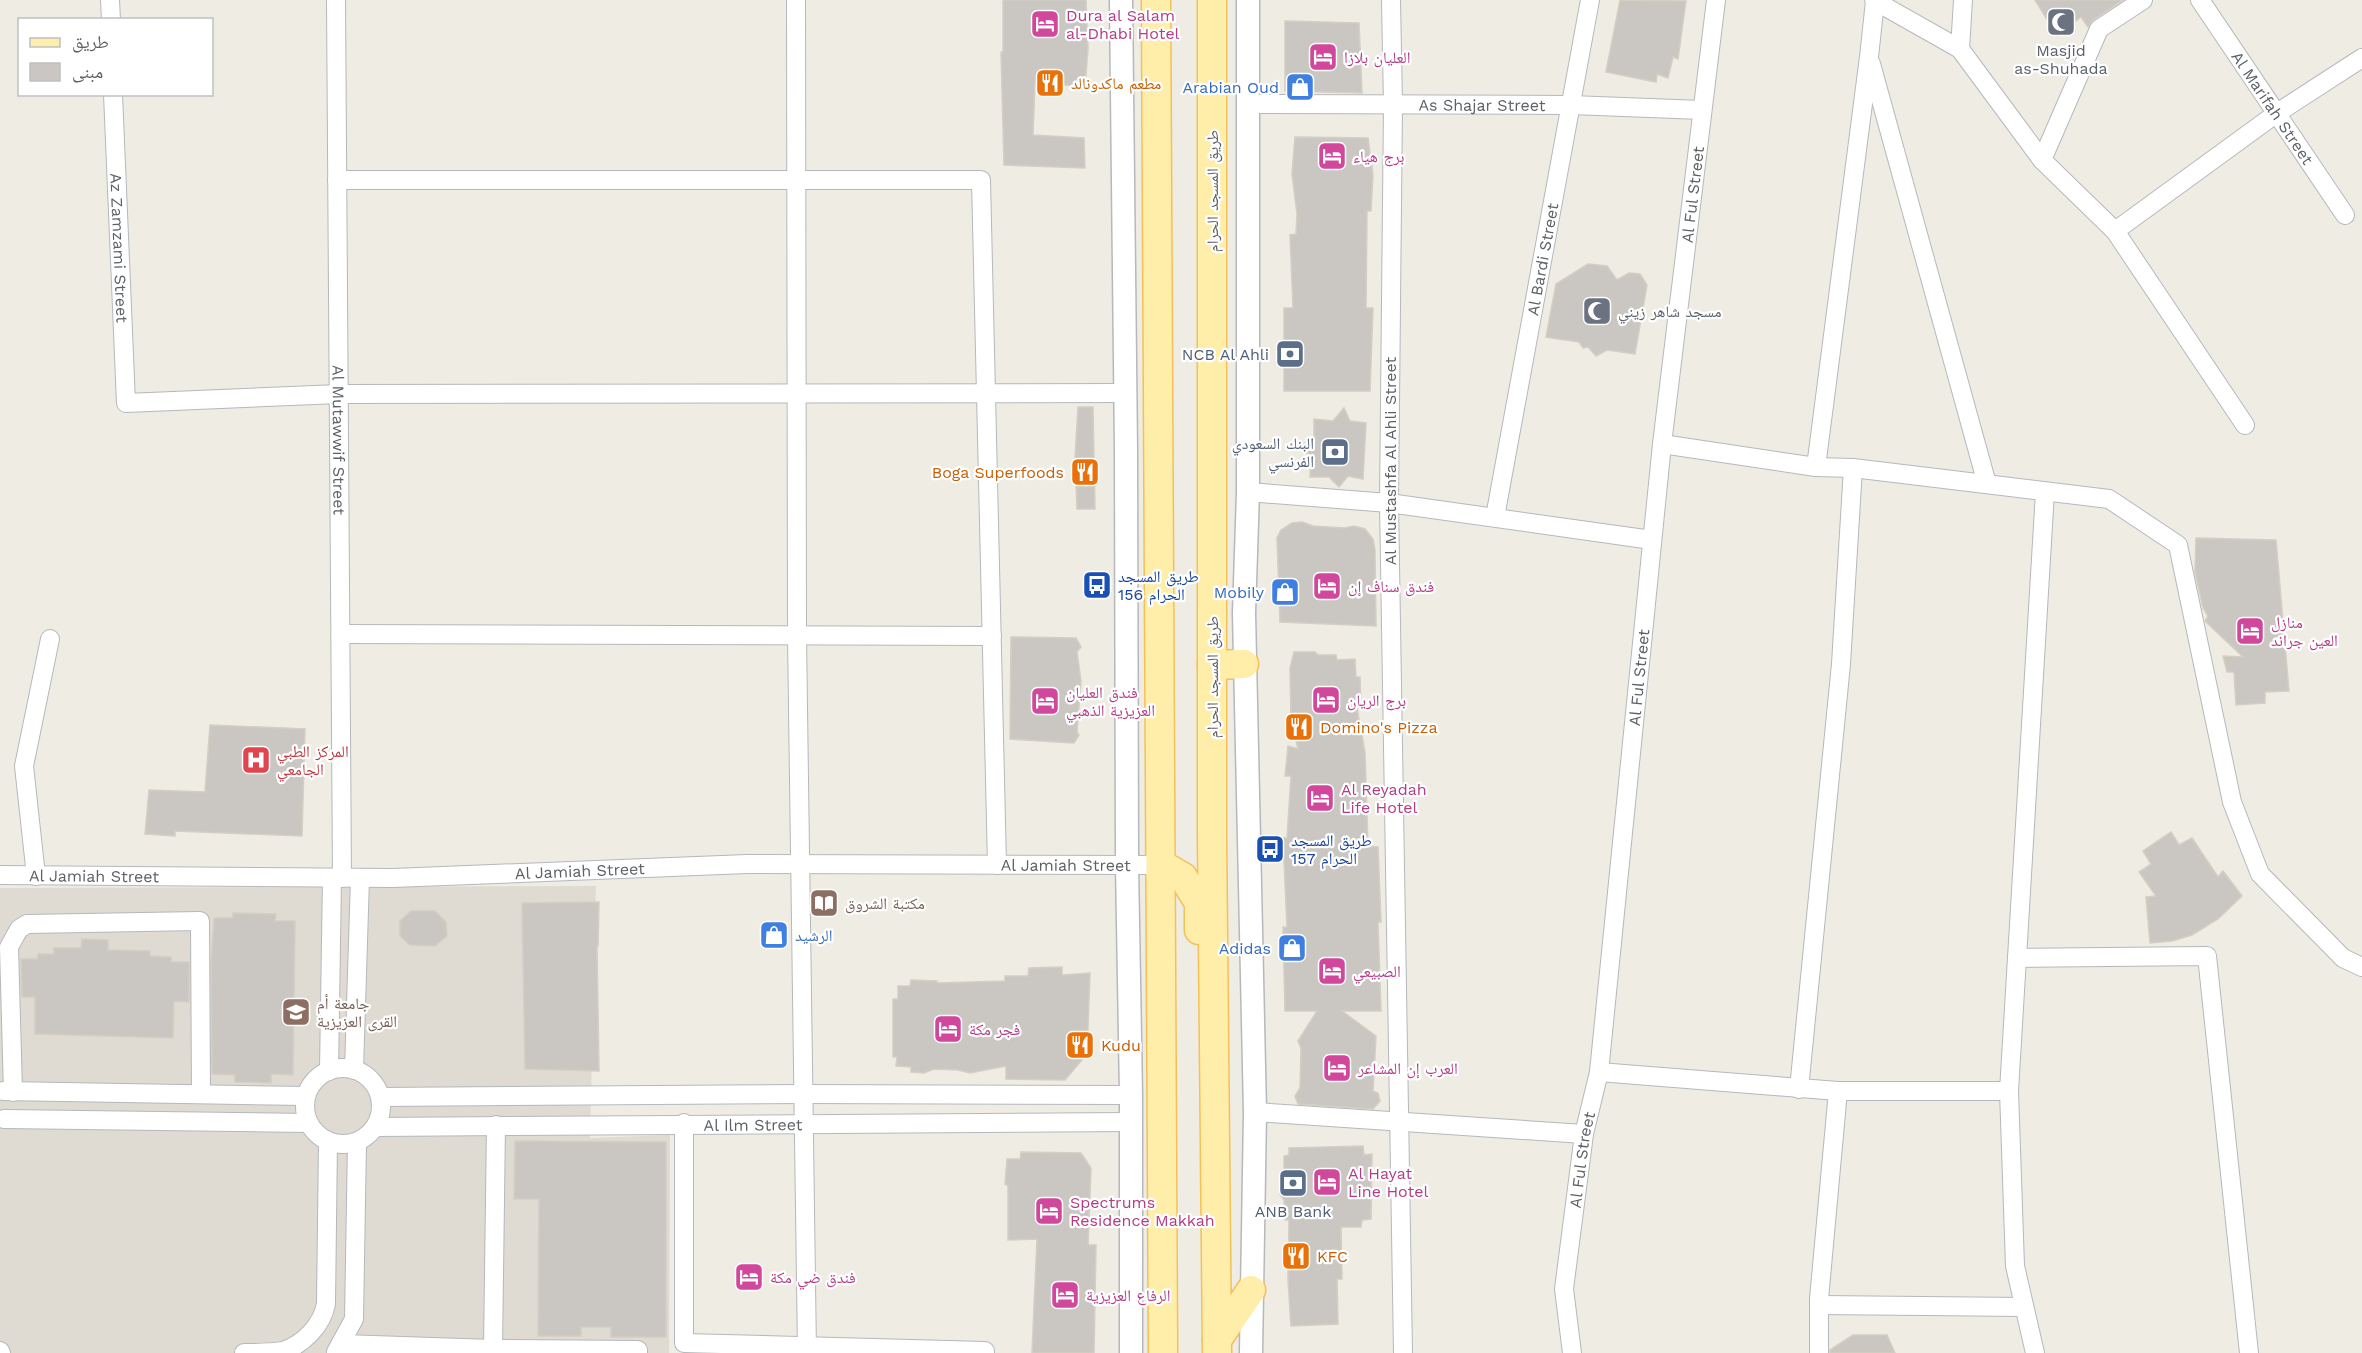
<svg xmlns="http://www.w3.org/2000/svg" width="2362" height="1353" font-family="'Work Sans','Noto Naskh Arabic',sans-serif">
<rect width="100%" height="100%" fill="#efece4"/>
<path fill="#dfdbd2" d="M596 886 590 1138 670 1135 669 1353H0V888Z"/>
<g fill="#cac7c2" stroke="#d4cec3" stroke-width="1.5">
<path d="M1003 0H1086L1088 49 1085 87 1035 82 1033 135 1084 138 1085 168 1004 165 1001 52H1003Z"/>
<path d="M1620 0 1686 1 1678 59 1673 57 1668 78 1657 74 1656 82 1606 72Z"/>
<path d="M2035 0H2123L2093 20 2088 27 2081 17 2057 36Z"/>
<path d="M1285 21 1359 23 1362 93 1285 91Z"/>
<path d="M1295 137 1368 138 1373 175 1371 211H1367L1366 308H1373L1370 391H1284V308H1293L1290 235 1296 234 1297 214 1292 174Z"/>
<path d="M1588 264 1607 266 1617 280 1629 273 1640 274 1647 285 1635 354 1607 350 1596 356 1588 347 1583 348 1579 342 1546 337 1556 284Z"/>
<path d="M1078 407H1093L1095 509H1077L1075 458Z"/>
<path d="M1344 408 1350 421 1366 423 1363 479 1348 476 1339 487 1329 477H1310L1311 457 1299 447 1314 437V419L1333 421Z"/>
<path d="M1302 522 1313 526 1345 528 1354 526 1365 529 1373 539 1375 550 1376 626 1280 622 1277 538 1281 530 1292 523Z"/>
<path d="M2196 538 2276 540 2289 691 2265 692V703L2236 705 2234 672H2227L2223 656 2243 657 2205 621 2208 616 2203 608 2195 572Z"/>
<path d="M1011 637 1076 638 1081 647 1077 652 1081 681 1077 732 1079 735 1074 743 1010 739Z"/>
<path d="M1294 652H1315L1318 655H1336L1337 660 1355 659 1356 677H1360L1361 708H1357L1365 752 1368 846 1378 847 1381 922H1378L1381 1011H1342L1376 1036 1373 1091 1378 1093 1380 1101 1373 1109 1298 1104 1295 1096 1300 1088 1301 1048 1298 1041 1317 1011H1285L1283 927H1287L1283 838H1287L1291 776H1285L1288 746 1298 749 1291 719 1290 668Z"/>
<path d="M210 725 305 729 302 836 175 831V836L145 834 149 790 205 792Z"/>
<path d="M2171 832 2179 845 2192 838 2218 877 2223 871 2242 896 2218 919 2192 935 2172 941 2150 943 2146 897 2156 896 2139 872 2151 864 2143 851Z"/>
<path d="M599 902 598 946H597L599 1071 525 1069 522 903Z"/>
<path d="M411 911H435L446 922 447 936 435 946 410 945 400 936V921Z"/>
<path d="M233 913 276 914 275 921H295L293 1075 271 1074V1083L235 1082V1075L212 1074 211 963 214 918H233Z"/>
<path d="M82 939 108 940V950L150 951V956L171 957V962H189V1002L174 1001 173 1038 35 1034V997H22L21 959H38V954H54V948H81Z"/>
<path d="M1062 967V975L1090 973 1087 1054 1065 1080 1006 1079V1066L970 1073 958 1070 934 1069 924 1073 911 1072V1067L896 1066 897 1057H893V999H898V986H910L911 980 937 981V983L1005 981V976H1028L1029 968Z"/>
<path d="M515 1141 666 1142V1337H611V1327H581V1336H538L539 1199H514Z"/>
<path d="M1363 1146 1364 1155 1372 1154 1371 1219 1362 1220 1361 1227H1341L1342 1279H1337L1338 1324 1291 1326 1288 1280 1289 1220H1285L1284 1200 1280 1194 1284 1177V1156L1289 1155V1148Z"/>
<path d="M1021 1152 1081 1153 1091 1168 1088 1245H1096L1094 1353H1032L1037 1239 1008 1240V1186L1005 1184 1007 1159H1020Z"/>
<path d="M1853 1335H1887L1895 1353H1830V1350Z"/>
</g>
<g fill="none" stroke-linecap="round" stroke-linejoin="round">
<g stroke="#b5b8bc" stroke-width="20">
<g id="minor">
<path d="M110 0 111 20"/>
<path id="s1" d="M336 0 342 878"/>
<path d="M796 0 797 636 807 1353"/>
<path d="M1391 0 1393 104 1389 503 1403 1353"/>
<path id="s2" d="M2200 0 2345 215"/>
<path d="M1875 1 1960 49 2042 160 2115 231 2245 425"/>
<path d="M1960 49 1963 0"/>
<path d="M1871 64 1987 484"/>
<path id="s3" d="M113 94 126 403 339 394 1125 393"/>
<path id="s4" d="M1250 104 1571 105 1702 110"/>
<path d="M2042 160 2099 29 2143 0"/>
<path d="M337 180H981L997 865"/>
<path d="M2115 231 2277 113 2362 58"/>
<path d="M1662 444 1816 467 1853 468 2109 499 2178 545 2232 802 2260 874 2343 958 2362 967"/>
<path d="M1816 467 1869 57 1875 1 1874 0"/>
<path d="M1248 492 1389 503 1652 540"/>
<path id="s5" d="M1495 517 1590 0"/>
<path d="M341 634 992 636"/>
<path id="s6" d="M0 875 393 878 747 864 1162 865"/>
<path d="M36 876 24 766 50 639"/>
<path d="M2017 958 2207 956 2249 1353"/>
<circle cx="343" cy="1106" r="38"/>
<path d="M354 1070 360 878"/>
<path d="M329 1071 332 878"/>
<path d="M1599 1072 1838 1091H2009"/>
<path d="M1799 1089 1841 664 1853 468"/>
<path d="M3 1091 306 1096"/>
<path d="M13 1092 9 947 19 929 27 924 200 921 201 1094"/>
<path d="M380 1097 804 1094 1131 1095"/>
<path d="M1255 1112 1584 1134"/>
<path d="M4 1119 309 1123"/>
<path d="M684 1123V1343L985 1351V1353"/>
<path id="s7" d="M375 1127 1131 1122"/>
<path d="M1819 1305 2024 1307"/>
<path d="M342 1344 493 1349 638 1350V1353"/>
<path d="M493 1349 496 1125"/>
<path d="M0 1351 1 1353"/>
<path d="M336 1352 354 1319 357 1142"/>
<path d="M244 1353C256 1353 271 1353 283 1351 304 1344 322 1325 326 1304L328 1141"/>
<path id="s8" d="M1572 1353 1564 1289 1584 1134 1599 1072 1662 444 1716 0"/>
<path d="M1819 1353V1299L1838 1091"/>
<path d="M2035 1353 2015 1266 2009 1091 2045 492"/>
</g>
</g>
<g stroke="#b5b8bc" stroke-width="25">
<g id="tertiary">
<path d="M1121 0 1126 451 1127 865 1131 1095V1353"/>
<path d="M1248 0V492L1244 613 1255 1112 1251 1353"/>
</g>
</g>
<g stroke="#f4c059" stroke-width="31">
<g id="primary">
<path d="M1156 0 1163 1353"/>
<path d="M1212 0V835L1217 1353"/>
<path d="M1212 665 1244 664"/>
<path d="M1162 865 1183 877 1199 903V930"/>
<path d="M1217 1340 1251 1290"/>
</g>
</g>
<use href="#minor" stroke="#fff" stroke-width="18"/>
<use href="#tertiary" stroke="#fff" stroke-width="22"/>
<use href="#primary" stroke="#ffedaa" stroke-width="28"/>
</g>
<defs>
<g id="mosque-square" transform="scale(1.5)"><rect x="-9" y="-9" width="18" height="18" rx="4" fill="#6b7280" stroke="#fff"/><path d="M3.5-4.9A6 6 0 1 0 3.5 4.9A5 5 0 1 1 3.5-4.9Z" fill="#fff"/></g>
<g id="hotel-square" transform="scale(1.5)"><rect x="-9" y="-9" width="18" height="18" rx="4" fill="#d1479c" stroke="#fff"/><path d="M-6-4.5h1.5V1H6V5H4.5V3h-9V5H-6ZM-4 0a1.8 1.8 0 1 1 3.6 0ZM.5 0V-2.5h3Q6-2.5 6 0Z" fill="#fff"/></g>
<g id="restaurant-square" transform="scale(1.5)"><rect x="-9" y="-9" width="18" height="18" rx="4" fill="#e8710a" stroke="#fff"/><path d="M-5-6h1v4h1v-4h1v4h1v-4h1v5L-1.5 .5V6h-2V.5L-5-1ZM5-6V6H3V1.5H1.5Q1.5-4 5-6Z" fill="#fff"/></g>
<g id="shop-square" transform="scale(1.5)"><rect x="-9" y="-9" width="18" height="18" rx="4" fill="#3f7fe0" stroke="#fff"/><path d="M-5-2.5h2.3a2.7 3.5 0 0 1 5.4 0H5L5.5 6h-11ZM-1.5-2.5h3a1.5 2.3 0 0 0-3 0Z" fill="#fff"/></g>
<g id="bank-square" transform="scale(1.5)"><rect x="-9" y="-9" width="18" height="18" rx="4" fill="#5c6f8a" stroke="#fff"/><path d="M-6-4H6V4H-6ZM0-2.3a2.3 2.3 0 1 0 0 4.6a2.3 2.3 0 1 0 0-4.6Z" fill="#fff"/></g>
<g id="bus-square" transform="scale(1.5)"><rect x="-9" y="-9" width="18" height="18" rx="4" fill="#1a4fb4" stroke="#fff"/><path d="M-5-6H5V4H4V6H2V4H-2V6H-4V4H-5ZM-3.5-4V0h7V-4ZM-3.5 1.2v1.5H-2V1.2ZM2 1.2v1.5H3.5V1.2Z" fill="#fff"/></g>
<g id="hospital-square" transform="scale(1.5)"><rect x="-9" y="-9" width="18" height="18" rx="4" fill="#e0444e" stroke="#fff"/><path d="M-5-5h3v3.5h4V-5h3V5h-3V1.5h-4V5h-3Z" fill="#fff"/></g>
<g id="library-square" transform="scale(1.5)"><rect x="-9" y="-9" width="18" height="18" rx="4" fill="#8d6e63" stroke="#fff"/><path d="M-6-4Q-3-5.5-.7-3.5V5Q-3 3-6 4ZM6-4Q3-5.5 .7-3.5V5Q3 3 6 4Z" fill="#fff"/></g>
<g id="university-square" transform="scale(1.5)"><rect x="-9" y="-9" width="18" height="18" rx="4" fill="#8d6e63" stroke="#fff"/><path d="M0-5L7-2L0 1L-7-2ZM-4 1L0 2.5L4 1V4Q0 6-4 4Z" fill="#fff"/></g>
</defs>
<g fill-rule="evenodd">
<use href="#mosque-square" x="2061" y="22"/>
<use href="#hotel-square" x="1045" y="24"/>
<use href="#hotel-square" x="1323" y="57"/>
<use href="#restaurant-square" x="1050" y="83"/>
<use href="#shop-square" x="1300" y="87"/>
<use href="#hotel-square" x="1332" y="156"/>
<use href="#mosque-square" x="1597" y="311"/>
<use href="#bank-square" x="1290" y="354"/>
<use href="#bank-square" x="1335" y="452"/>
<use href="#restaurant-square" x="1085" y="472"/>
<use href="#bus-square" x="1097" y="585"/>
<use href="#hotel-square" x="1327" y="586"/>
<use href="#shop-square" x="1285" y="592"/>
<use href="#hotel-square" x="2250" y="631"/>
<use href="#hotel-square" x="1326" y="700"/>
<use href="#hotel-square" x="1045" y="701"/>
<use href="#restaurant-square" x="1299" y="727"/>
<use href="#hospital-square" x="256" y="760"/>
<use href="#hotel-square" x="1320" y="798"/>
<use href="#bus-square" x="1270" y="849"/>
<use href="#library-square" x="824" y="903"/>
<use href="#shop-square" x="774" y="935"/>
<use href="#shop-square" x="1292" y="948"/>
<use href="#hotel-square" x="1332" y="971"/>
<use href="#university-square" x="296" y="1012"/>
<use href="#hotel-square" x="948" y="1029"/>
<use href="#restaurant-square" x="1080" y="1045"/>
<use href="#hotel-square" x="1337" y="1068"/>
<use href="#hotel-square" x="1327" y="1182"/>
<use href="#bank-square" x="1293" y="1183"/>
<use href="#hotel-square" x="1049" y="1211"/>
<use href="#restaurant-square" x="1296" y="1256"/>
<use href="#hotel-square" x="749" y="1277"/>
<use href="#hotel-square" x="1065" y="1295"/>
</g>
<g text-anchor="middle" stroke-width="4.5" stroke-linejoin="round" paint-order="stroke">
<g font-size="16" fill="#b23c85" stroke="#fff" text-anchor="start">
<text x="1066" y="21">Dura al Salam<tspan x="1066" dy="18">al-Dhabi Hotel</tspan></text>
<text x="1344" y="63">العليان بلازا</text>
<text x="1353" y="162">برج هياء</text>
<text x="1348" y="592">فندق سناف إن</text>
<text x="2271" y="628">منازل<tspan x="2271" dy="18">العين جراند</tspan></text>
<text x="1066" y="698">فندق العليان<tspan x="1066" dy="18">العزيزية الذهبي</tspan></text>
<text x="1347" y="706">برج الريان</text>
<text x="1341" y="795">Al Reyadah<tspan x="1341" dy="18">Life Hotel</tspan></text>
<text x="1353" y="977">الصبيعي</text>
<text x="969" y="1035">فجر مكة</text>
<text x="1358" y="1074">العرب إن المشاعر</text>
<text x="1348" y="1179">Al Hayat<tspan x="1348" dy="18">Line Hotel</tspan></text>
<text x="1070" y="1208">Spectrums<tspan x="1070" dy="18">Residence Makkah</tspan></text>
<text x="770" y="1283">فندق ضي مكة</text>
<text x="1086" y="1301">الرفاع العزيزية</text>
</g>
<g font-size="16" fill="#5b616d" stroke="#fff">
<text x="2061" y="56">Masjid<tspan x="2061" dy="18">as-Shuhada</tspan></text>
<text x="1618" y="317" text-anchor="start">مسجد شاهر زيني</text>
</g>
<g font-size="16" fill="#c56008" stroke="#fff" text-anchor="start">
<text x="1071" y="89">مطعم ماكدونالد</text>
<text x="1064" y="478" text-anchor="end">Boga Superfoods</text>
<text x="1320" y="733">Domino's Pizza</text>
<text x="1101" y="1051">Kudu</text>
<text x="1317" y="1262">KFC</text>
</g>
<g font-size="16" fill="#366cbe" stroke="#fff" text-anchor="end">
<text x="1279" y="93">Arabian Oud</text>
<text x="1264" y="598">Mobily</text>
<text x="795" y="941" text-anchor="start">الرشيد</text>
<text x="1271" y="954">Adidas</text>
</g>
<g font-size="16" fill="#5c6165" stroke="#fff">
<text dy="6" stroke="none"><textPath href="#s4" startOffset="232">As Shajar Street</textPath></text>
<text dy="6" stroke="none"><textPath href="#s2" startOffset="130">Al Marifah Street</textPath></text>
<text transform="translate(1212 191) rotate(-90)" y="6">طريق المسجد الحرام</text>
<text dy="6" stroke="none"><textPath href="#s8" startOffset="1167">Al Ful Street</textPath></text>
<text dy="6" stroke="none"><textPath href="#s3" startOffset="154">Az Zamzami Street</textPath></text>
<text dy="6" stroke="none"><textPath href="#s5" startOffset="262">Al Bardi Street</textPath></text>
<text dy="6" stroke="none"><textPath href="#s1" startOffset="440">Al Mutawwif Street</textPath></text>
<text transform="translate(1390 461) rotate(-90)" y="6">Al Mustashfa Al Ahli Street</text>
<text transform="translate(1212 677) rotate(-90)" y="6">طريق المسجد الحرام</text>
<text dy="6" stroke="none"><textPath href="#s8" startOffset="681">Al Ful Street</textPath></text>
<text dy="6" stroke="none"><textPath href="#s6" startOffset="1066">Al Jamiah Street</textPath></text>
<text dy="6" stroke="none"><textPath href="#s6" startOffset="580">Al Jamiah Street</textPath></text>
<text dy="6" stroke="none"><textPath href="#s6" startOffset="94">Al Jamiah Street</textPath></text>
<text dy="6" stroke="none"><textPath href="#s7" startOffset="378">Al Ilm Street</textPath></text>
<text dy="6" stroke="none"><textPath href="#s8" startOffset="195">Al Ful Street</textPath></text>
</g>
<g font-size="16" fill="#4e5e75" stroke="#fff" text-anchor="end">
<text x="1269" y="360">NCB Al Ahli</text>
<text x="1314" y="449">البنك السعودي<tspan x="1314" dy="18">الفرنسي</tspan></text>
<text x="1293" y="1217" text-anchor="middle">ANB Bank</text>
</g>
<g font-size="16" fill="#164399" stroke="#fff" text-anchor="start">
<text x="1118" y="582">طريق المسجد<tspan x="1118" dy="18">الحرام 156</tspan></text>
<text x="1291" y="846">طريق المسجد<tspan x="1291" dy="18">الحرام 157</tspan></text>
</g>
<g font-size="16" fill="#be3a42" stroke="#fff" text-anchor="start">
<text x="277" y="757">المركز الطبي<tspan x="277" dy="18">الجامعي</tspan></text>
</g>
<g font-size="16" fill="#785e54" stroke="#fff" text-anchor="start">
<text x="845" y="909">مكتبة الشروق</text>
<text x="317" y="1009">جامعة أم<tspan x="317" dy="18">القرى العزيزية</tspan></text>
</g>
</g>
<rect x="18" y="18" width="195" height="78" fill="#ffffff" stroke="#bec0c1" stroke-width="1.5"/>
<rect x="30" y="38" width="30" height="9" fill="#ffedaa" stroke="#bec0c1" stroke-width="1.5"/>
<text x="72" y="48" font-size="18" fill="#5c6165">طريق</text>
<rect x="30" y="63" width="30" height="18" fill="#cac7c2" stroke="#bec0c1" stroke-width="1.5"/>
<text x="72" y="78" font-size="18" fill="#5c6165">مبنى</text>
</svg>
